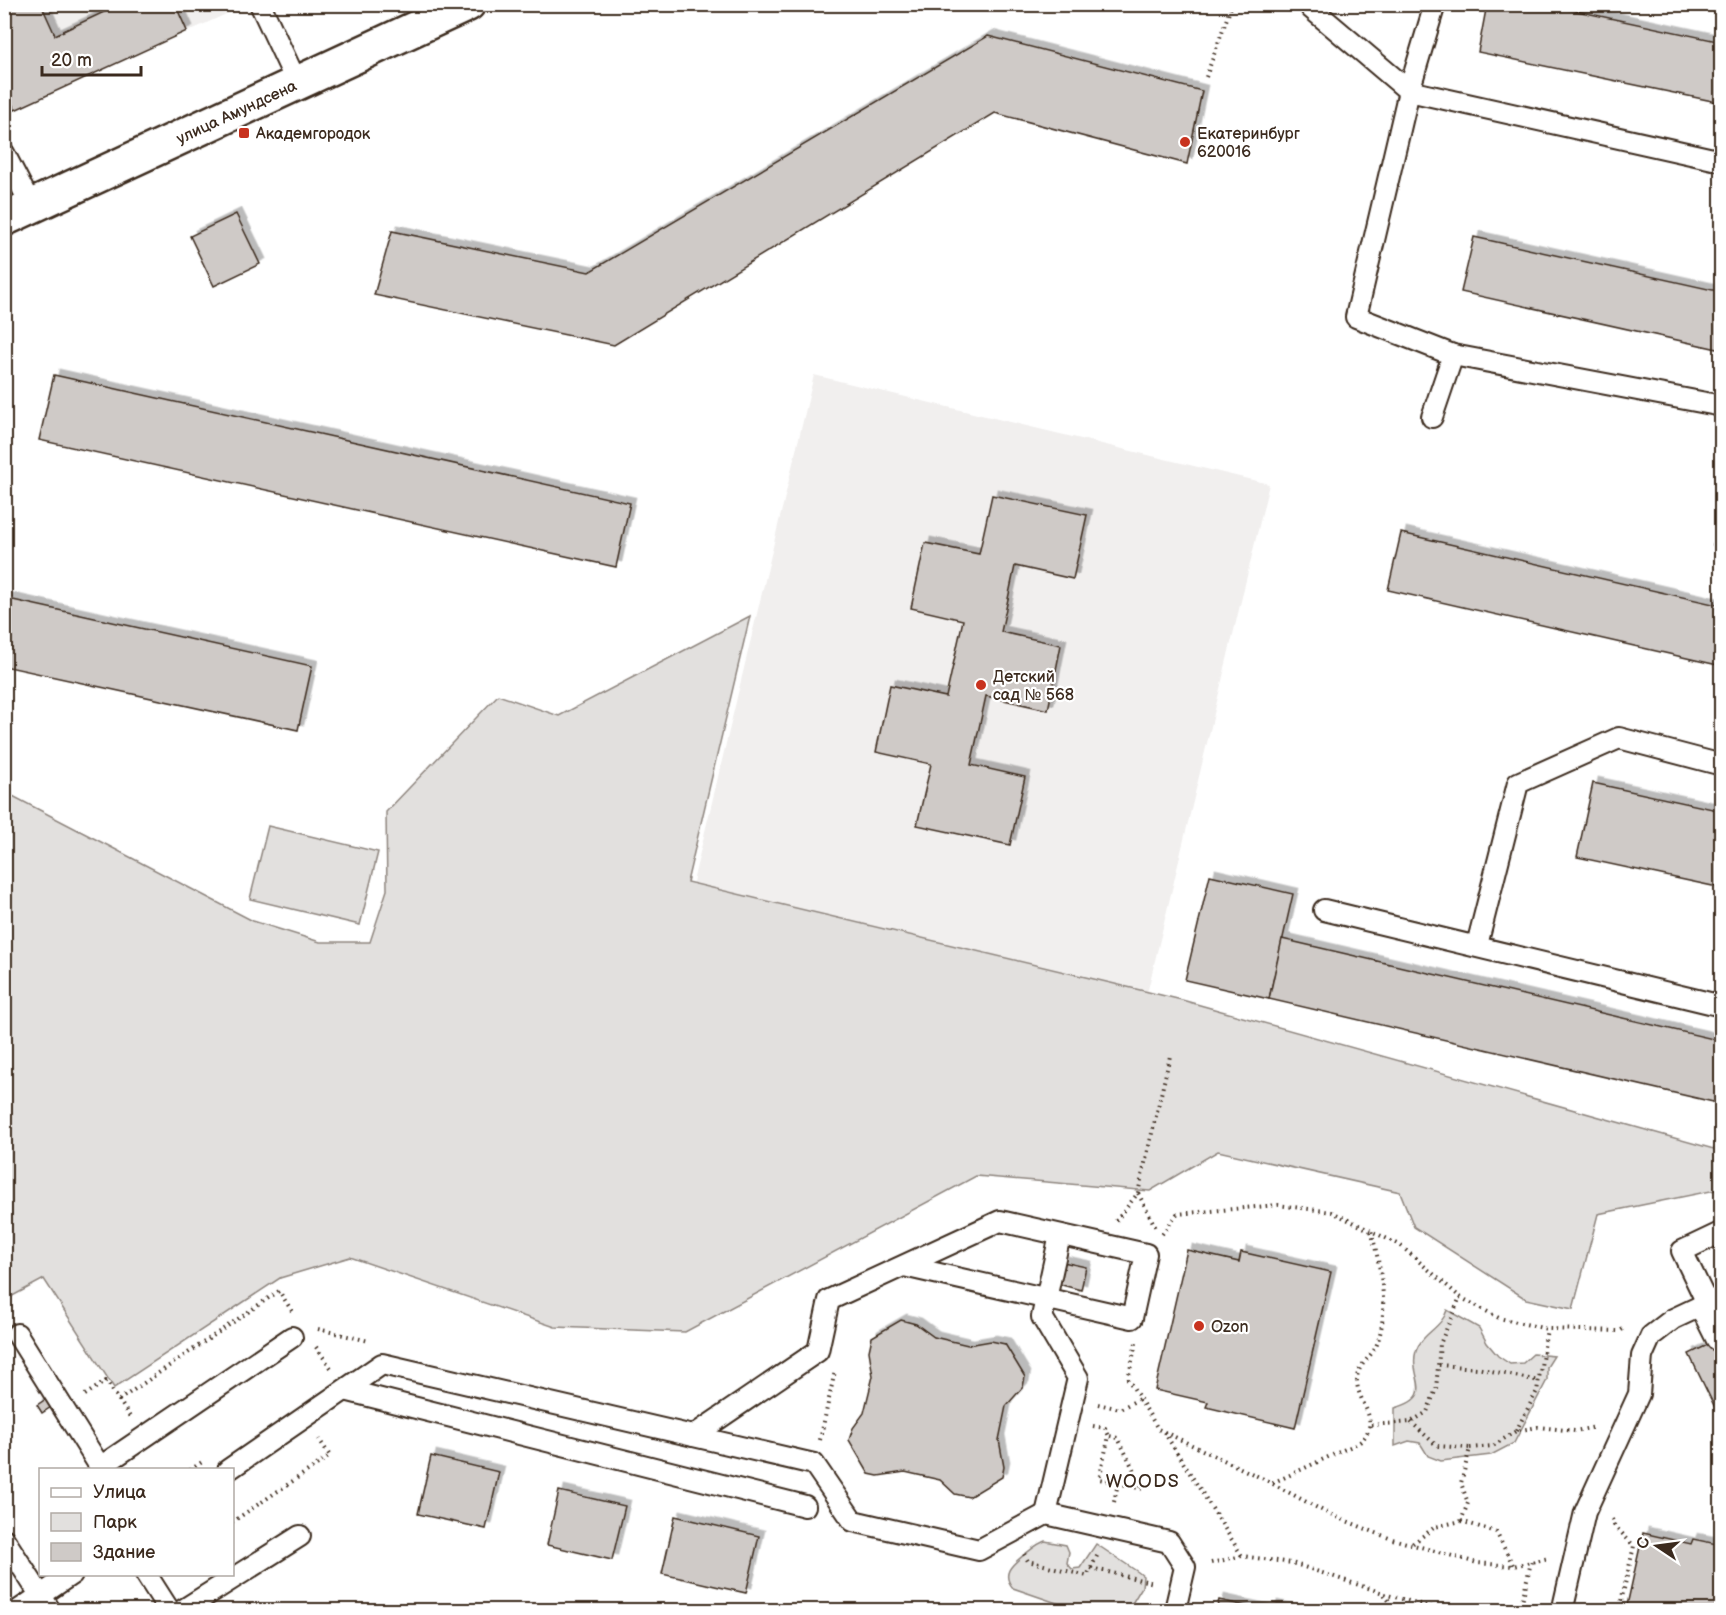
<svg xmlns="http://www.w3.org/2000/svg" width="1726" height="1615" font-family="'Balsamiq Sans',sans-serif">
<defs>
<filter id="shadow"><feDropShadow dx="5.5" dy="-5.5" stdDeviation="0" flood-color="#0004"/></filter>
</defs>
<rect width="100%" height="100%" fill="#fff"/>
<filter id="ink" filterUnits="userSpaceOnUse"><feTurbulence type="fractalNoise" baseFrequency=".0167" numOctaves="2"/><feDisplacementMap in="SourceGraphic" scale="12" xChannelSelector="R" yChannelSelector="G"/><feConvolveMatrix kernelMatrix="1 2 1 2 8 2 1 2 1" color-interpolation-filters="sRGB"/></filter>
<g filter="url(#ink)">
<g fill="#f1efee">
<path d="M5 5H246L5 115Z"/>
<path d="M814 375 1269 484 1147 994 692 886Z"/>
</g>
<g fill="#e2e0de" stroke="#8e857e" stroke-width="1.5">
<path d="M750 616 687 882 1182 1000 1721 1151V1189L1598 1214 1573 1309 1526 1299 1414 1227 1400 1192 1218 1151 1150 1191 976 1176 685 1332 555 1327 350 1257 280 1278 114 1388 44 1279 5 1300V792L253 921 320 942H370L387 890 386 812 498 695 559 716Z"/>
<path d="M268 826 378 852 360 925 250 899Z"/>
<path d="M1447 1310 1479 1328 1487 1343 1498 1356 1510 1364 1523 1363 1533 1354 1554 1356 1547 1367V1380L1514 1443 1491 1455 1441 1461 1428 1456 1420 1443 1409 1441 1395 1446V1408C1438 1396 1408 1378 1416 1351 1422 1333 1442 1328 1447 1310Z"/>
<path d="M1045 1541 1066 1545 1069 1552 1067 1563 1072 1569 1080 1568 1096 1544 1138 1572 1143 1576 1142 1587 1128 1610H1077L1013 1588C1000 1573 1013 1564 1025 1554 1032 1549 1037 1544 1045 1541Z"/>
</g>
<g fill="#cfcac7" stroke="#3b2a1e" stroke-width="1.5" filter="url(#shadow)">
<path d="M4 4H41L55 35 121 4H175L187 31 15 110 4 86Z"/>
<path d="M1487 4H1544L1722 42V103L1478 52Z"/>
<path d="M988 36 1202 91 1187 164 995 113 614 345 374 295 392 231 589 272Z"/>
<path d="M236 214 260 264 214 286 190 236Z"/>
<path d="M1474 237 1722 292V350L1461 292Z"/>
<path d="M54 375 630 503 616 567 39 440Z"/>
<path d="M992 495 1087 515 1073 579 1015 566 1001 632 1061 645 1048 710 986 696 971 765 1025 777 1010 845 917 825 931 764 876 752 890 685 946 697 963 620 911 608 925 543 979 554Z"/>
<path d="M1722 510V547L1713 545Z"/>
<path d="M1401 533 1722 606V666L1388 590Z"/>
<path d="M4 598 312 666 298 730 4 666Z"/>
<path d="M1593 783 1722 811V888L1577 857Z"/>
<path d="M1210 875 1293 894 1269 999 1185 980Z"/>
<path d="M1282 939 1722 1041V1104L1269 999Z"/>
<path d="M1187 1250 1239 1262 1241 1252 1331 1272 1295 1428 1206 1407 1208 1402 1155 1390Z"/>
<path d="M1063 1262 1086 1267 1081 1290 1058 1284Z"/>
<path d="M901 1320 916 1324 934 1337 968 1345 991 1341 1005 1344 1025 1377 1023 1387 1006 1406 999 1440 1004 1467 1002 1477 969 1497 955 1494 940 1480 905 1472 878 1476 869 1474 849 1440 853 1428 864 1413 873 1376 869 1351 872 1337Z"/>
<path d="M1722 1338V1422L1689 1354Z"/>
<path d="M49 1397 54 1405 42 1413 37 1405Z"/>
<path d="M431 1456 499 1472 486 1529 418 1514Z"/>
<path d="M559 1491 625 1506 612 1560 547 1545Z"/>
<path d="M675 1516 759 1536 746 1593 662 1574Z"/>
<path d="M1643 1533 1691 1544 1693 1539 1722 1545V1610H1626Z"/>
<path d="M1219 1600 1264 1610H1216Z"/>
<path d="M1272 1606 1291 1610H1271Z"/>
</g>
<g fill="none" stroke-linecap="round" stroke-linejoin="round">
<g stroke="#3b2a1e" stroke-width="24">
<g id="service">
<path d="M260 4 297 83"/>
<path d="M1309 4 1311 8 1409 91 1722 161"/>
<path d="M1435 4 1409 91 1356 317 1453 355 1722 406"/>
<path d="M4 153 32 207"/>
<path d="M1432 417 1453 355"/>
<path d="M1324 910 1722 1006"/>
<path d="M1477 945 1518 783 1619 738 1722 765"/>
<path d="M1707 1303 1682 1251 1722 1232"/>
<path d="M1700 1306 1717 1340"/>
<path d="M17 1334 102 1470"/>
<path d="M345 1390 805 1506"/>
<path d="M693 1436 818 1351 829 1300 1000 1221 1146 1254 1132 1318 904 1266"/>
<path d="M100 1467 292 1337"/>
<path d="M228 1470 382 1364 814 1464 853 1521 979 1550 1046 1514 1169 1542 1185 1567 1175 1610"/>
<path d="M1046 1514 1078 1378 1042 1317 1060 1235"/>
<path d="M4 1539 50 1610"/>
<path d="M146 1574 169 1610"/>
<path d="M1564 1603 1585 1512 1639 1394 1642 1356 1651 1336 1673 1319 1722 1296"/>
<path d="M19 1610 72 1574"/>
<path d="M183 1610 300 1536"/>
</g>
</g>
<g stroke="#3b2a1e" stroke-width="38">
<g id="tertiary">
<path id="s1" d="M4 219 468 4"/>
</g>
</g>
<g stroke="#3b2a1e" stroke-width="4" stroke-dasharray="1.5 4.5" stroke-linecap="butt">
<path d="M1206 77 1232 4"/>
<path d="M1138 1193 1170 1056"/>
<path d="M1116 1221 1138 1193 1157 1230"/>
<path d="M1162 1234 1177 1214 1278 1205 1332 1212 1400 1245 1460 1297 1499 1318 1547 1329 1620 1331 1623 1329"/>
<path d="M318 1329 369 1341"/>
<path d="M1136 1343 1128 1379 1158 1429 1272 1483C1295 1473 1317 1462 1339 1452 1346 1448 1358 1445 1363 1439 1381 1417 1356 1402 1357 1379 1357 1365 1373 1356 1377 1344 1390 1308 1380 1266 1371 1230"/>
<path d="M316 1347 331 1368"/>
<path d="M1439 1365 1477 1368 1539 1381"/>
<path d="M85 1395 106 1381 119 1400 279 1291 292 1311"/>
<path d="M119 1400 130 1417"/>
<path d="M1098 1404 1120 1409 1139 1399"/>
<path d="M1411 1422 1437 1446 1470 1448 1461 1483 1468 1503 1461 1521 1435 1527 1412 1544"/>
<path d="M1371 1425 1411 1422 1427 1412 1436 1389 1440 1344 1460 1297"/>
<path d="M1093 1426 1105 1428 1109 1436"/>
<path d="M1516 1431 1537 1391 1547 1329"/>
<path d="M1164 1432 1242 1556"/>
<path d="M820 1440 835 1371"/>
<path d="M1470 1448 1493 1446 1516 1431 1538 1427 1575 1431 1596 1427"/>
<path d="M190 1470 202 1462"/>
<path d="M1118 1483 1142 1489"/>
<path d="M1273 1484 1329 1514 1389 1538 1477 1563 1513 1566 1549 1558"/>
<path d="M1114 1502 1118 1483 1099 1479 1109 1436 1118 1438 1143 1489"/>
<path d="M1612 1519 1614 1525 1634 1546 1619 1610"/>
<path d="M1461 1521 1496 1532 1513 1565"/>
<path d="M232 1522 330 1456 319 1439"/>
<path d="M1024 1554 1028 1561 1087 1576 1099 1552"/>
<path d="M1211 1563 1242 1556 1292 1563 1383 1593 1396 1610"/>
<path d="M1091 1568 1154 1583"/>
<path d="M1384 1594 1441 1610"/>
<path d="M1520 1610 1531 1562"/>
</g>
<use href="#service" stroke="#fff" stroke-width="20"/>
<use href="#tertiary" stroke="#fff" stroke-width="33"/>
</g>
</g>
<g fill="#c8321e" stroke="#fff" stroke-width="2">
<rect x="238" y="127" width="12" height="12" rx="3"/>
<circle cx="1185" cy="142" r="6"/>
<circle cx="981" cy="685" r="6"/>
<circle cx="1199" cy="1326" r="6"/>
</g>
<g text-anchor="middle" stroke-width="4.5" stroke-linejoin="round" paint-order="stroke">
<g font-size="16" fill="#3b2a1e" stroke="#fff">
<text dy="6" stroke="none"><textPath href="#s1" startOffset="256">улица Амундсена</textPath></text>
</g>
<g font-size="16" fill="#3b2a1e" stroke="#fff" text-anchor="start">
<text x="256" y="139">Академгородок</text>
<text x="1197" y="139">Екатеринбург<tspan x="1197" dy="18">620016</tspan></text>
<text x="993" y="682">Детский<tspan x="993" dy="18">сад № 568</tspan></text>
<text x="1211" y="1332">Ozon</text>
</g>
<g font-size="18" letter-spacing="1.5" fill="#3b2a1e" stroke="#fff">
<text x="1143" y="1487">WOODS</text>
</g>
</g>
<rect width="1726" height="1615" fill="none" stroke="#fff" stroke-width="24"/>
<rect x="12" y="12" width="1702" height="1591" fill="none" stroke="#3b2a1e" stroke-width="2" filter="url(#ink)"/>
<rect x="39" y="1468" width="195" height="108" fill="#ffffff" stroke="#b1aaa5" stroke-width="1.5"/>
<rect x="51" y="1488" width="30" height="9" fill="#ffffff" stroke="#b1aaa5" stroke-width="1.5"/>
<text x="93" y="1498" font-size="18" fill="#3b2a1e">Улица</text>
<rect x="51" y="1513" width="30" height="18" fill="#e2e0de" stroke="#b1aaa5" stroke-width="1.5"/>
<text x="93" y="1528" font-size="18" fill="#3b2a1e">Парк</text>
<rect x="51" y="1543" width="30" height="18" fill="#cfcac7" stroke="#b1aaa5" stroke-width="1.5"/>
<text x="93" y="1558" font-size="18" fill="#3b2a1e">Здание</text>
<g transform="translate(1657 1546) rotate(283)" stroke="#ffffff" stroke-width="4.5" paint-order="stroke">
<path d="M0-4.5L10 22L0 15L-10 22Z" fill="#3b2a1e"/>
<text y="-9" font-size="16" font-weight="bold" text-anchor="middle" fill="#3b2a1e">С</text>
</g>
<path d="M42 66v9h99v-9" fill="none" stroke="#3b2a1e" stroke-width="3"/>
<text x="51" y="66" font-size="18" fill="#3b2a1e" stroke="#ffffff" stroke-width="4.5" paint-order="stroke">20 m</text>
</svg>
